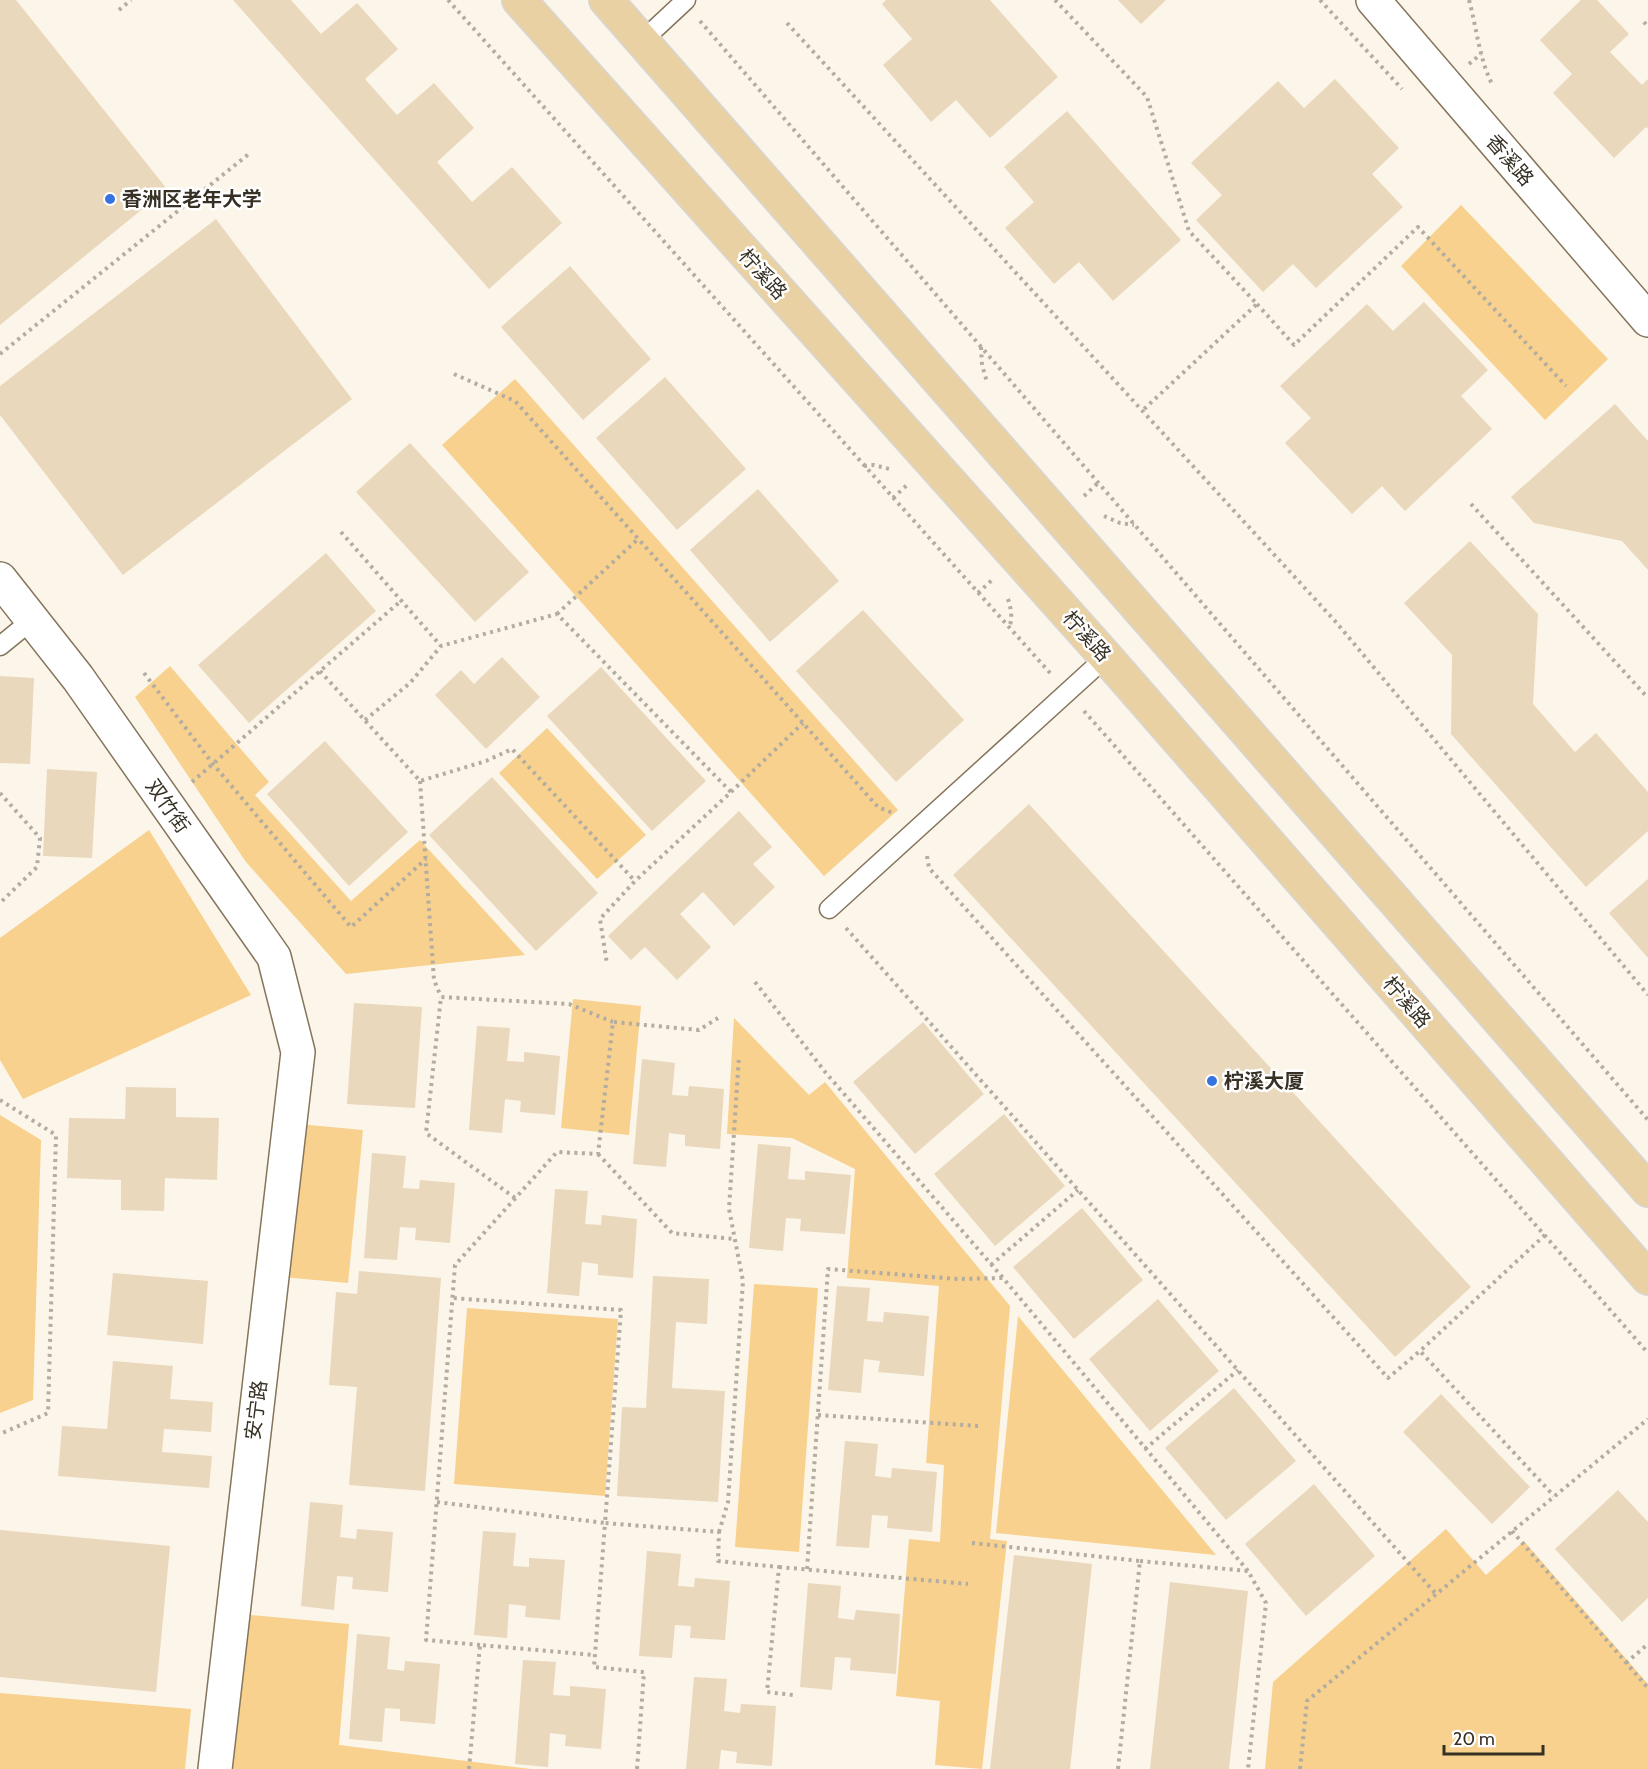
<svg xmlns="http://www.w3.org/2000/svg" width="1648" height="1769" font-family="Cabin,'Noto Sans SC',sans-serif">
<rect width="100%" height="100%" fill="#fcf5ea"/>
<g fill="#f7d18d">
<path d="M1461 205 1608 359 1545 420 1401 266Z"/>
<path d="M515 379 898 810 824 876 442 445Z"/>
<path d="M170 666 269 782 255 795 351 901 420 840 525 955 346 974 246 862 135 697Z"/>
<path d="M547 728 646 835 597 879 499 773Z"/>
<path d="M149 830 251 995 23 1099 0 1060V938Z"/>
<path d="M573 999 641 1006 629 1135 561 1128Z"/>
<path d="M734 1018 809 1095 825 1082 1010 1306 990 1539 1007 1541 982 1769 935 1765 940 1701 896 1696 909 1539 940 1542 944 1465 926 1463 939 1286 847 1278 855 1169 792 1138 727 1134Z"/>
<path d="M0 1115 41 1140 33 1400 0 1413Z"/>
<path d="M298 1124 363 1130 348 1283 283 1277Z"/>
<path d="M754 1284 818 1288 799 1552 735 1547Z"/>
<path d="M467 1308 618 1319 605 1496 454 1484Z"/>
<path d="M1018 1316 1216 1555 996 1533Z"/>
<path d="M1446 1529 1486 1575 1524 1541 1648 1684V1769H1265L1273 1682Z"/>
<path d="M241 1614 349 1624 339 1745 531 1769H224Z"/>
<path d="M0 1693 191 1709 185 1769H0Z"/>
</g>
<g fill="#e9d8bb">
<path d="M0 0H16L167 189 0 325Z"/>
<path d="M233 0H291L321 34 357 3 398 49 365 79 397 115 434 83 474 128 437 162 472 202 512 167 562 223 489 289Z"/>
<path d="M886 0H990L1058 77 990 138 956 100 931 122 883 65 912 39 882 4Z"/>
<path d="M1118 0H1166L1141 24Z"/>
<path d="M1581 0H1597L1629 34 1610 52 1642 85 1648 79V129L1646 127 1614 158 1553 93 1572 74 1540 40Z"/>
<path d="M1335 79 1399 148 1372 174 1403 207 1316 288 1293 264 1263 292 1196 220 1222 195 1191 163 1278 81 1304 108Z"/>
<path d="M1067 111 1181 240 1113 301 1079 262 1054 284 1005 228 1034 202 1004 167Z"/>
<path d="M216 219 352 399 123 575 0 415V386Z"/>
<path d="M570 266 651 359 583 420 501 327Z"/>
<path d="M1424 302 1488 370 1461 396 1492 429 1405 511 1382 486 1352 514 1285 443 1311 418 1280 386 1367 304 1393 331Z"/>
<path d="M665 377 746 469 677 530 596 438Z"/>
<path d="M1615 404 1648 441V570L1622 541 1534 523 1511 497Z"/>
<path d="M410 443 529 572 475 622 356 492Z"/>
<path d="M758 489 839 581 770 642 690 550Z"/>
<path d="M1470 541 1538 614 1533 704 1575 752 1596 733 1648 792V831L1586 887 1451 734 1452 655 1404 603Z"/>
<path d="M326 553 376 611 249 723 198 665Z"/>
<path d="M863 610 964 720 896 782 796 671Z"/>
<path d="M502 657 540 697 486 749 435 695 461 670 474 684Z"/>
<path d="M601 667 706 781 652 831 547 716Z"/>
<path d="M0 676 34 678 30 764 0 763Z"/>
<path d="M325 741 408 832 349 886 267 794Z"/>
<path d="M47 769 97 772 92 858 43 856Z"/>
<path d="M492 777 598 893 536 951 429 835Z"/>
<path d="M1029 804 1471 1287 1395 1357 953 875Z"/>
<path d="M739 811 772 847 753 864 775 887 734 926 703 892 680 914 711 947 677 980 645 947 631 960 608 936Z"/>
<path d="M1648 879V958L1609 913Z"/>
<path d="M354 1003 422 1007 415 1108 347 1104Z"/>
<path d="M923 1022 984 1094 915 1154 853 1082Z"/>
<path d="M477 1026 510 1028 507 1061 524 1062V1052L560 1056 555 1115 520 1112 521 1101 505 1099 502 1133 469 1130Z"/>
<path d="M642 1059 675 1063 672 1095 688 1096 689 1086 724 1089 720 1149 685 1146V1135L669 1133 666 1167 633 1164Z"/>
<path d="M126 1087 176 1088V1117L219 1118 217 1180 165 1178 164 1211 121 1210V1180L67 1178 69 1118 125 1119Z"/>
<path d="M1004 1114 1065 1186 995 1246 934 1174Z"/>
<path d="M758 1144 791 1147 788 1179 805 1180V1171L851 1175 845 1234 800 1231 801 1219 786 1218 783 1251 749 1248Z"/>
<path d="M372 1153 406 1156 403 1188 419 1189 420 1180 455 1183 450 1243 415 1240 416 1228 400 1227 397 1260 364 1258Z"/>
<path d="M555 1189 588 1191 585 1224 601 1225 602 1215 637 1219 633 1278 598 1275V1264L582 1262 579 1296 547 1293Z"/>
<path d="M1082 1208 1143 1280 1074 1339 1013 1267Z"/>
<path d="M359 1271 441 1278 425 1491 349 1485 357 1387 329 1385 336 1292 357 1294Z"/>
<path d="M113 1273 208 1281 203 1344 107 1335Z"/>
<path d="M653 1276 709 1279 707 1324 676 1322 672 1388 725 1391 718 1502 617 1496 622 1407 646 1408Z"/>
<path d="M837 1286 870 1288 867 1321 883 1322 884 1312 929 1316 924 1376 878 1372 880 1361 864 1359 861 1393 828 1390Z"/>
<path d="M1158 1299 1219 1371 1150 1431 1089 1359Z"/>
<path d="M113 1361 173 1366 170 1399 213 1402 211 1432 164 1429 162 1452 212 1456 209 1488 58 1476 62 1426 107 1429Z"/>
<path d="M1234 1388 1296 1461 1226 1520 1165 1448Z"/>
<path d="M1441 1394 1530 1487 1492 1524 1403 1432Z"/>
<path d="M845 1441 878 1444 875 1476 891 1478 892 1468 937 1472 932 1532 887 1528 888 1516 872 1515 869 1548 836 1546Z"/>
<path d="M1314 1484 1375 1556 1306 1616 1245 1544Z"/>
<path d="M1618 1490 1648 1522V1598L1622 1622 1555 1549Z"/>
<path d="M310 1502 343 1505 340 1537 356 1539 357 1529 393 1532 388 1592 352 1589 353 1577 337 1576 334 1610 301 1606Z"/>
<path d="M0 1530 170 1546 156 1692 0 1677Z"/>
<path d="M483 1531 516 1533 513 1566 529 1567V1558L565 1560 560 1620 525 1617 526 1606 509 1604 507 1638 474 1635Z"/>
<path d="M647 1551 681 1554 678 1586 694 1587 695 1578 730 1581 725 1640 690 1638 691 1626 675 1625 672 1658 639 1656Z"/>
<path d="M1014 1555 1092 1564 1070 1769H990Z"/>
<path d="M1170 1582 1248 1591 1229 1769H1150Z"/>
<path d="M808 1583 841 1586 838 1618 854 1620 856 1610 900 1614 896 1674 850 1670 851 1658 835 1657 832 1690 800 1687Z"/>
<path d="M357 1634 390 1637 387 1669 404 1671 405 1661 440 1664 435 1724 400 1721V1709L385 1708 382 1742 349 1739Z"/>
<path d="M523 1660 556 1662 553 1695 570 1696V1686L606 1689 601 1749 565 1746 566 1735 550 1733 548 1767 515 1764Z"/>
<path d="M694 1677 727 1679 724 1711 740 1713 741 1704 776 1706 772 1766 736 1763 737 1752 721 1750 719 1769H686Z"/>
</g>
<g fill="none" stroke-linecap="round" stroke-linejoin="round">
<g stroke="#84755b" stroke-width="21">
<g id="service">
<path d="M642 41 686 0"/>
<path d="M0 646 32 620"/>
<path d="M829 909 1106 657"/>
</g>
</g>
<g stroke="#84755b" stroke-width="36">
<path id="minor" d="M0 579 78 678 274 957 298 1052 215 1769"/>
</g>
<g stroke="#84755b" stroke-width="36">
<path id="tertiary" d="M1373 0 1648 320"/>
</g>
<g stroke="#d7d6d3" stroke-width="36">
<g id="primary">
<path d="M519 0 1106 657 1648 1278"/>
<path d="M606 0 1648 1190"/>
</g>
</g>
<g stroke="#b3aca1" stroke-width="4" stroke-dasharray="3 4.5" stroke-linecap="butt">
<path d="M448 0 1051 674"/>
<path d="M1055 0 1147 97 1189 231 1257 304 1142 411"/>
<path d="M1320 0 1402 89"/>
<path d="M1469 0C1477 29 1479 59 1493 86"/>
<path d="M119 10 131 0"/>
<path d="M700 21 1648 1120"/>
<path d="M1644 22 1648 27"/>
<path d="M787 23 1335 621 1648 995"/>
<path d="M1469 64 1481 54"/>
<path d="M1257 304 1294 345 1418 227 1566 386"/>
<path d="M981 347 982 365 987 382"/>
<path d="M0 354 250 153"/>
<path d="M454 374 515 401 878 807 895 814"/>
<path d="M864 466 874 465 893 470"/>
<path d="M1084 496 1098 483"/>
<path d="M893 498 907 485"/>
<path d="M1471 504 1648 698"/>
<path d="M1104 516 1120 523 1134 525"/>
<path d="M341 532 441 646"/>
<path d="M978 593 992 580"/>
<path d="M1008 599C1011 608 1013 619 1009 627"/>
<path d="M557 614 638 539"/>
<path d="M320 671 420 781 486 761 512 749 635 881 600 919 607 964"/>
<path d="M144 673 213 764 351 927 426 859"/>
<path d="M1084 711 1648 1353"/>
<path d="M365 720 410 683 441 646 557 614 731 792 635 881"/>
<path d="M420 781 434 980 441 997"/>
<path d="M192 782 402 600"/>
<path d="M731 792 803 723"/>
<path d="M0 793 40 838 37 867 0 903"/>
<path d="M927 856 929 868 1388 1378 1420 1351"/>
<path d="M846 928 1436 1594"/>
<path d="M755 982 826 1073 1003 1278"/>
<path d="M0 1100 56 1135 48 1413 0 1434"/>
<path d="M598 1154 672 1233 735 1239"/>
<path d="M515 1198 426 1133 441 997 569 1004 613 1022"/>
<path d="M1545 1235 1420 1351 1554 1496"/>
<path d="M991 1265 1078 1190"/>
<path d="M818 1415 978 1426"/>
<path d="M1145 1449 1238 1370"/>
<path d="M437 1502 605 1523 621 1310 452 1298"/>
<path d="M1512 1531 1648 1688"/>
<path d="M719 1532 728 1502 743 1281 729 1209 739 1056"/>
<path d="M972 1543 1140 1561 1118 1769"/>
<path d="M1140 1561 1248 1571 1266 1603 1248 1769"/>
<path d="M779 1567 968 1584"/>
<path d="M807 1569 828 1269 958 1279 1003 1278 1248 1571"/>
<path d="M480 1645 426 1640 455 1265 557 1152 598 1154 613 1022 699 1030 718 1018"/>
<path d="M1626 1663 1648 1644"/>
<path d="M469 1769 480 1645 594 1655"/>
<path d="M637 1769 644 1672 594 1667 605 1523 719 1532 718 1561 779 1567 767 1692 793 1695"/>
<path d="M1300 1769 1307 1701 1648 1419"/>
</g>
<use href="#service" stroke="#fff" stroke-width="18"/>
<use href="#minor" stroke="#fff" stroke-width="33"/>
<use href="#tertiary" stroke="#fff" stroke-width="33"/>
<use href="#primary" stroke="#ead1a3" stroke-width="33"/>
</g>
<g fill="#3772e1" stroke="#fff" stroke-width="2">
<circle cx="110" cy="199" r="6"/>
<circle cx="1212" cy="1081" r="6"/>
</g>
<g text-anchor="middle" stroke-width="5" stroke-linejoin="round" paint-order="stroke">
<g font-size="20" fill="#373025" stroke="#fff">
<text transform="translate(1510 160) rotate(49)" y="7">香溪路</text>
<text transform="translate(763 274) rotate(48)" y="7">柠溪路</text>
<text transform="translate(1087 636) rotate(48)" y="7">柠溪路</text>
<text transform="translate(168 806) rotate(55)" y="7">双竹街</text>
<text transform="translate(1407 1002) rotate(49)" y="7">柠溪路</text>
<text transform="translate(256 1410) rotate(-83)" y="7">安宁路</text>
</g>
<g font-size="20" font-weight="bold" fill="#373025" stroke="#fff" text-anchor="start">
<text x="122" y="206">香洲区老年大学</text>
<text x="1224" y="1088">柠溪大厦</text>
</g>
</g>
<path d="M1444 1745v9h99v-9" fill="none" stroke="#373025" stroke-width="3"/>
<text x="1453" y="1745" font-size="18" fill="#373025" stroke="#ffffff" stroke-width="4.5" paint-order="stroke">20 m</text>
</svg>
